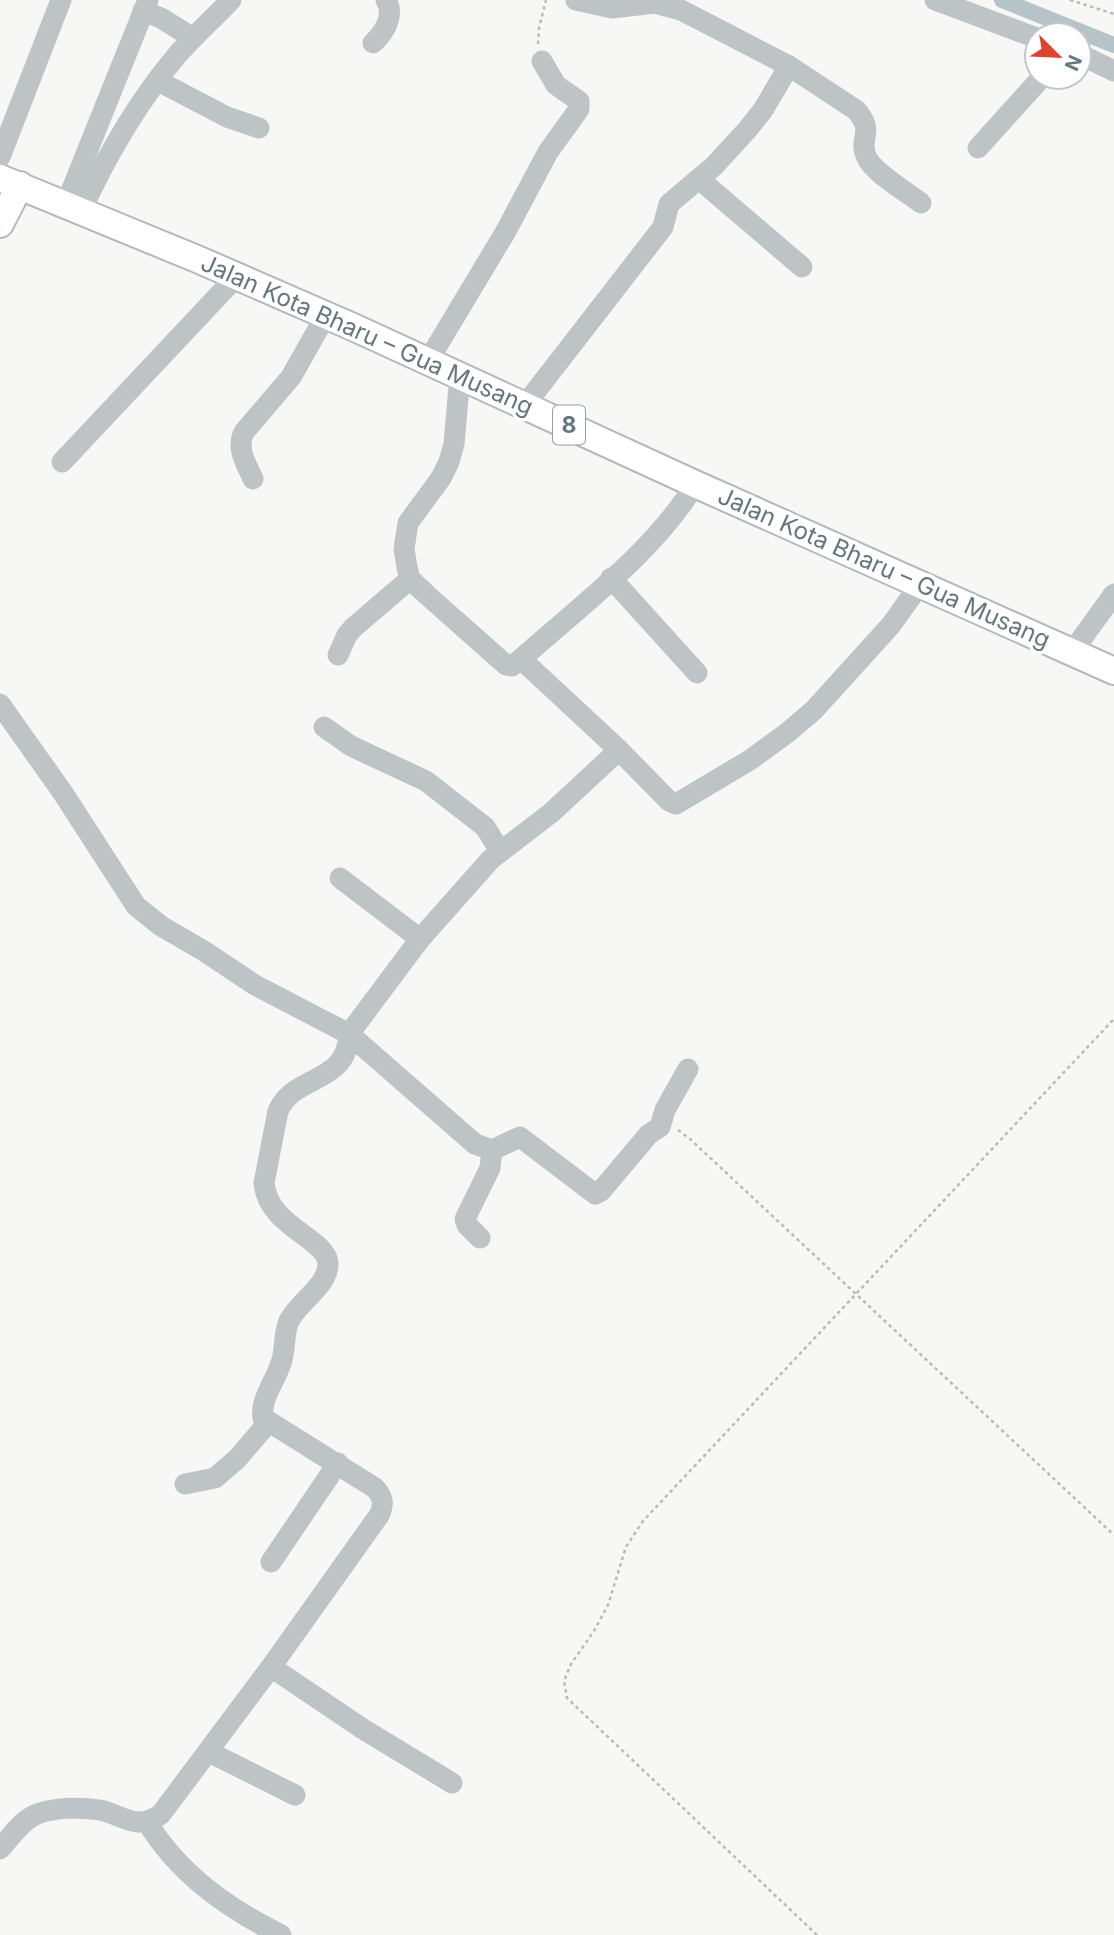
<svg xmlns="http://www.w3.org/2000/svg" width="1114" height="1935" font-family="Inter,sans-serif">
<rect width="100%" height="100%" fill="#f7f7f5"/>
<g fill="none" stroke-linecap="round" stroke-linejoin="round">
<path stroke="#b6c4c7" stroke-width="16" d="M1002 0 1114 45"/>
<g stroke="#b2b8bb" stroke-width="30">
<g id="major">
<path d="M0 178 197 259 353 327 695 484 1114 671"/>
<path d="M0 224 20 185"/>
</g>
</g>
<g stroke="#b7bbbd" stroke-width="2.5" stroke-dasharray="3.5 3.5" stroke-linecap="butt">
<path d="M1070 0 1114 14"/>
<path d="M538 44 539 28 546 0"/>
<path d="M678 1130 690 1139 1114 1535"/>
<path d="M817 1935 567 1698 564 1681 571 1664 594 1631 608 1605 626 1547 643 1521 1114 1019"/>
</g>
<g stroke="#bec4c6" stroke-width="21">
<path d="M576 0 612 8 655 3 681 10 789 66 856 110C876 133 858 137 866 156 872 172 907 192 921 203"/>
<path d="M935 0 1037 38"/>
<path d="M143 11 161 18 193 38"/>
<path d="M373 43C385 32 395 15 386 0"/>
<path d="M1079 54 1114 71"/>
<path d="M158 81 227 117 259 128"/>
<path d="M978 148 1042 77"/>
<path d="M0 157 61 0"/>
<path d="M699 179 802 267"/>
<path d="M66 204 148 0"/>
<path d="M81 211C107 155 138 101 178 54 195 35 214 18 231 0"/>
<path d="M428 361 506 231 548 152 579 109V101L556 85 542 61"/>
<path d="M460 375 454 444 449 462 441 478 408 523 404 549 407 567 410 579 427 595 506 665 512 666 521 659C579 607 656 550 695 484"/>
<path d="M525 405 663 227 669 204 714 166 747 130 763 110 789 66"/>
<path d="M62 462 236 277"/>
<path d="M253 479C246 463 236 449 244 432L291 377 326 315"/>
<path d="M611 578 697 673"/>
<path d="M1072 652 1114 594"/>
<path d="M338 655 347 635 353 628 410 579"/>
<path d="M521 659 619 750 669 801 676 804 750 760 787 733 814 710 891 625 921 583"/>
<path d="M0 704 63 793 136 906 161 926 204 951 255 985 349 1034 475 1144 492 1150 520 1137 595 1194 601 1191 649 1134 660 1127 665 1110 688 1069"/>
<path d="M324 727 351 746 426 781 485 827 500 851"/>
<path d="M340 878 420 939"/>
<path d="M480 1238 467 1225 465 1219 490 1168 492 1150"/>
<path d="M185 1484 215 1478 237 1459 268 1423"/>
<path d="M271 1562 338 1463"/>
<path d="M271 1667 363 1729 452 1783"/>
<path d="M209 1752 295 1795"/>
<path d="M147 1822C179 1874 227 1908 281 1935"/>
<path d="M0 1849C10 1838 21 1821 35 1815 52 1807 81 1807 100 1810 123 1815 137 1832 161 1814L271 1667 380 1514C384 1503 383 1497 375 1488L263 1418C260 1399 275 1382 281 1363 286 1350 283 1334 289 1321 298 1302 328 1286 328 1264 328 1239 268 1227 264 1183L278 1111C295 1073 347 1085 349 1034L420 939 491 859 551 813 619 750"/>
</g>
<use href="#major" stroke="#fff" stroke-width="26"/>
</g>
<g text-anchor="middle" stroke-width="7" stroke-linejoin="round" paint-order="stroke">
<rect fill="#fff" stroke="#929fa5" stroke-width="2" x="553" y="405.5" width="32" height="39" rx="5"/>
<g font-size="23" font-weight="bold" fill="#64767e">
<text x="569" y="433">8</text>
</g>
<g font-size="24" fill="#64767e" stroke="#fff">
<text transform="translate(367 335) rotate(24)" y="8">Jalan Kota Bharu – Gua Musang</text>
<text transform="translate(884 568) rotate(24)" y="8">Jalan Kota Bharu – Gua Musang</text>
</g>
</g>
<g transform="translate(1058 56) rotate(114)"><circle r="33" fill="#ffffff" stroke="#c1c8cb" stroke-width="2"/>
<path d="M0-5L12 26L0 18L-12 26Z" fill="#dc4430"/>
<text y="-10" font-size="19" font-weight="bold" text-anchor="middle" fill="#64767e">N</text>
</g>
</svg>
